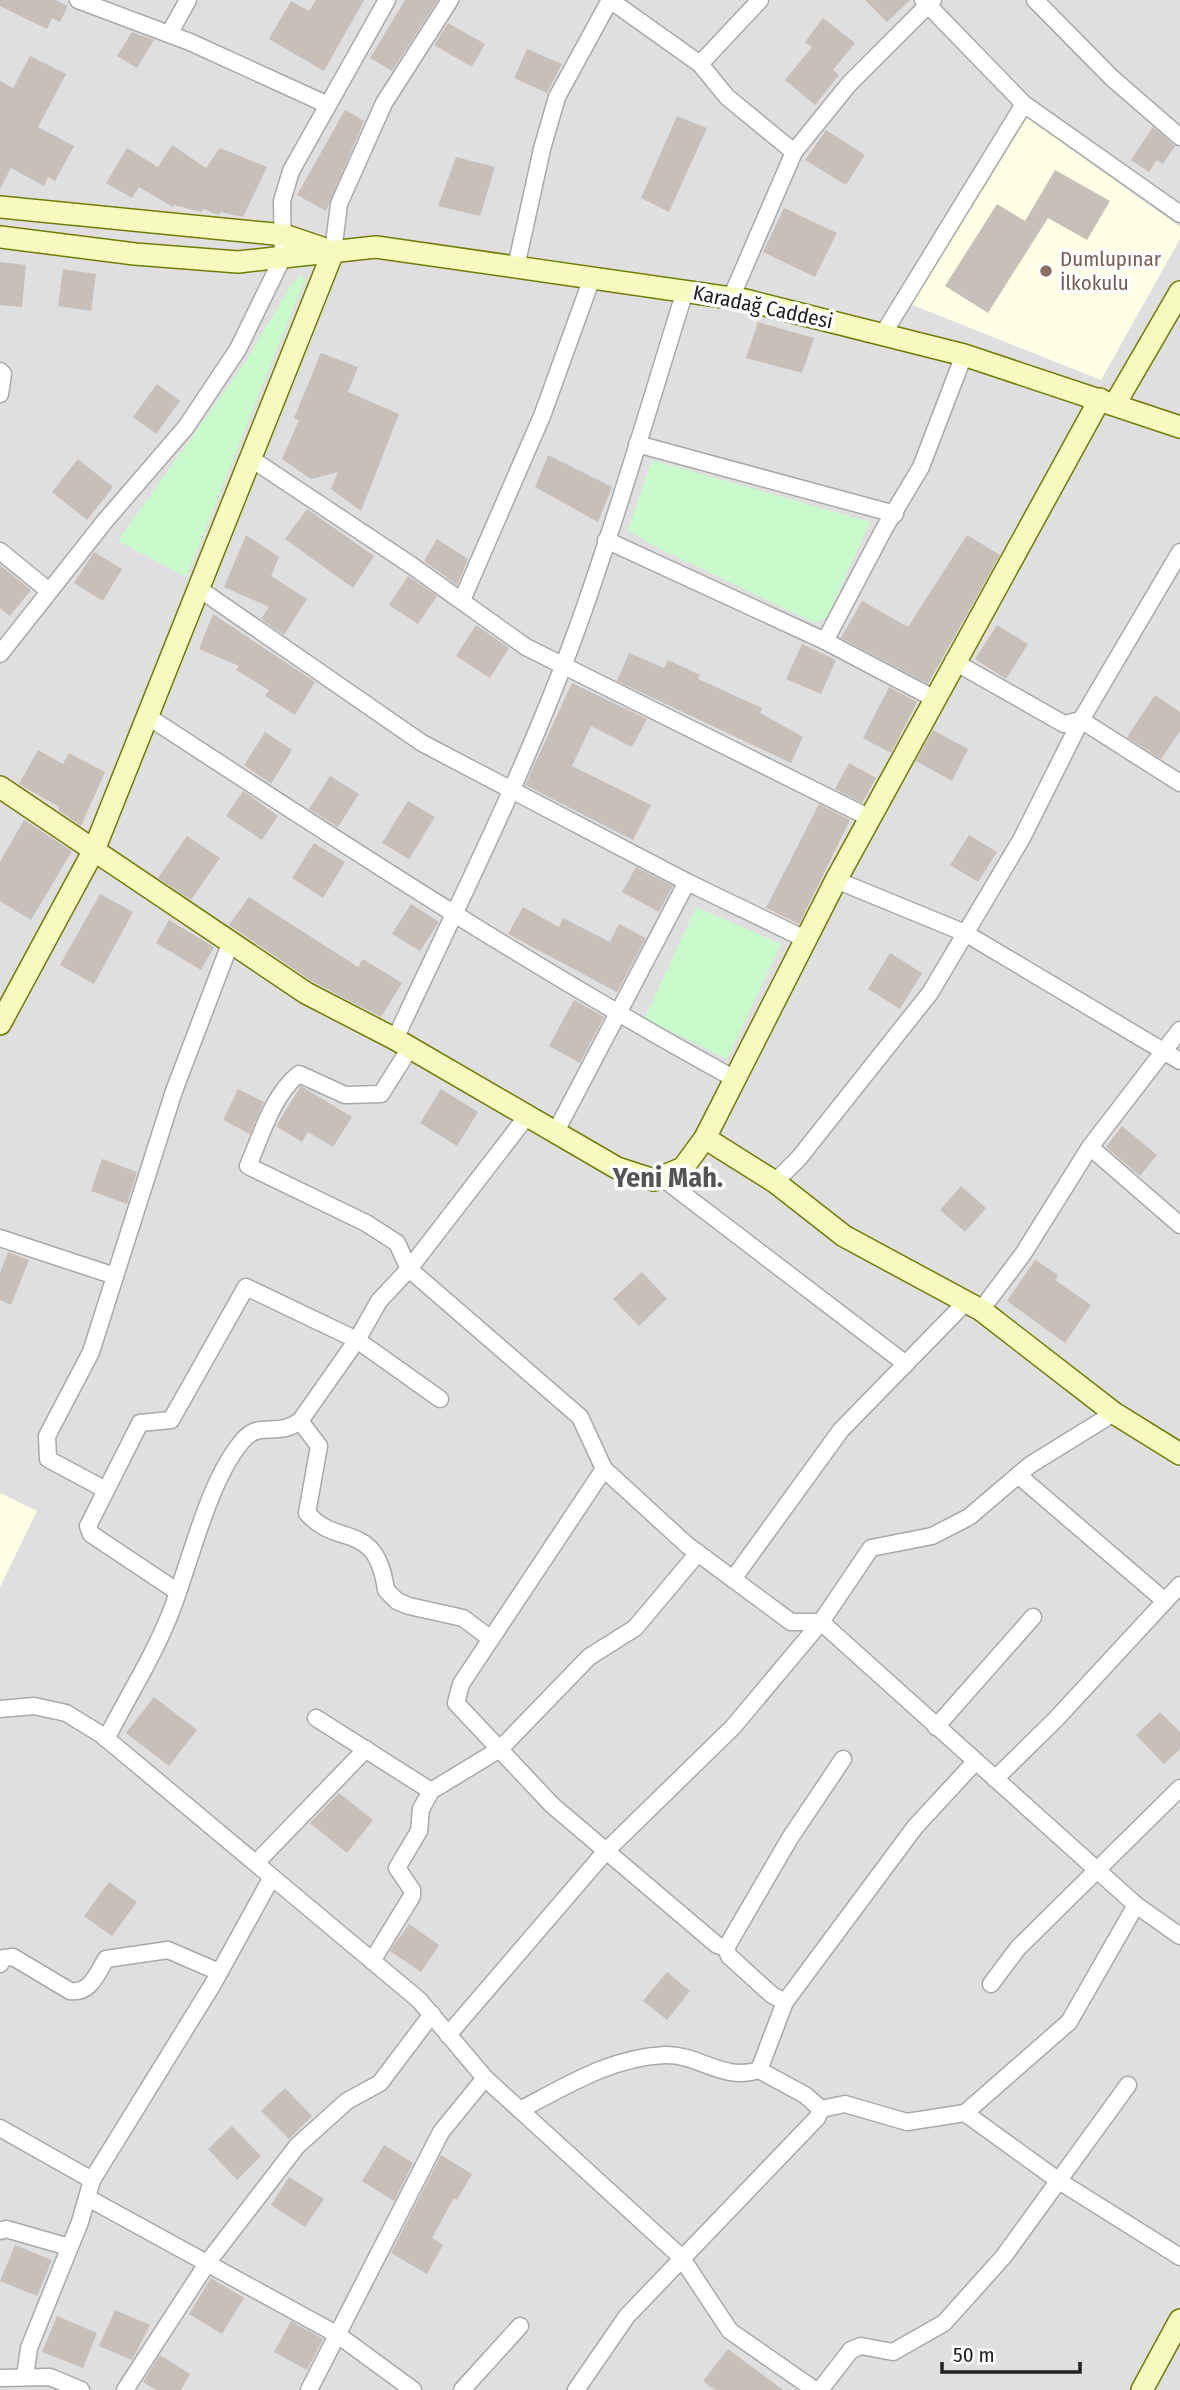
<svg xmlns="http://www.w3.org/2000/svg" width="1180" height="2390" font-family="'Fira Sans Condensed',sans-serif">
<rect width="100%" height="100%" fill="#f2efe9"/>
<rect fill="#e0dfdf" x="0" y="0" width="1180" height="2390"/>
<g fill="#ffffe5">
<path d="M1027 118 1180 227V239L1101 380 910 304Z"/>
<path d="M0 1493 37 1511 0 1587Z"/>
</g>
<g fill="#c8facc">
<path d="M301 275 305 279 186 577 118 541 244 364 292 284Z"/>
<path d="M652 460 870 522 827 617 815 623 654 546 628 530Z"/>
<path d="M696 907 781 944 727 1059 645 1018Z"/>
</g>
<g fill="#c7bfb8">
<path d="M0 0H56L68 6 60 22 52 18 47 29 0 6Z"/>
<path d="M316 0H364L324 71 269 39 291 1 309 11Z"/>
<path d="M405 0H438L392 71 370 58Z"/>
<path d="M865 0H910L887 22Z"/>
<path d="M823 18 855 43 833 70 839 75 815 105 785 80 812 47 805 42Z"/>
<path d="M448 23 485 44 472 67 434 45Z"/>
<path d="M132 32 154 40 137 68 117 56Z"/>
<path d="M527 49 562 64 547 93 514 78Z"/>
<path d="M30 56 66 74 38 127 74 146 55 181 48 177 44 186 11 168 0 189V81L13 88Z"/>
<path d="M345 110 364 121 326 211 297 195Z"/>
<path d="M677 116 707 128 669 212 641 198Z"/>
<path d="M1153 127 1175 146 1163 164 1157 160 1149 172 1131 160Z"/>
<path d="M826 130 865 155 846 185 805 160Z"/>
<path d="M172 145 206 168 220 148 267 167 243 217 221 212 218 215 204 209 201 212 174 205 173 207 139 187 132 198 106 183 127 148 158 167Z"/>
<path d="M456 157 495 167 480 216 438 206Z"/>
<path d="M1055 170 1110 201 1087 240 1048 218 988 313 945 286 997 204 1025 221Z"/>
<path d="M784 208 837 233 815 277 763 252Z"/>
<path d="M0 262 26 265 22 307 0 305Z"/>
<path d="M63 269 96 274 91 311 58 306Z"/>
<path d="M758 322 814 338 802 373 746 358Z"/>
<path d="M321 353 358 367 348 392 399 414 361 511 331 489 338 472 311 479 282 459 299 420 294 418Z"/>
<path d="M157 384 180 401 156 434 133 417Z"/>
<path d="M548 455 612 487 598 522 535 487Z"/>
<path d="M78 459 113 487 87 520 52 492Z"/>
<path d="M307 509 374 556 353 588 285 539Z"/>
<path d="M246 535 279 557 271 576 307 599 284 635 261 619 269 607 224 587Z"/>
<path d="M967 535 1000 555 928 684 841 638 862 601 908 627Z"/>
<path d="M437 539 468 559 457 585 424 561Z"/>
<path d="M94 552 122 569 103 601 74 583Z"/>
<path d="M0 565 31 590 10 616 0 608Z"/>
<path d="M408 576 437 596 418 624 389 605Z"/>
<path d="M213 614 315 682 295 715 265 696 269 690 236 670 239 666 199 649Z"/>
<path d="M476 625 509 648 490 678 456 656Z"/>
<path d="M997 625 1028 644 1006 679 975 659Z"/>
<path d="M802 644 836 660 821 694 786 679Z"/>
<path d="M629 653 664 668 668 660 700 675 698 679 762 708 760 713 803 737 791 763 617 681Z"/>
<path d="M572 683 647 719 632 747 591 726 572 766 651 805 633 840 525 785Z"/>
<path d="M889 687 917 702 891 753 863 738Z"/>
<path d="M1155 695 1180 712V731L1161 759 1127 737Z"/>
<path d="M933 730 968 749 952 781 916 761Z"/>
<path d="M265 732 292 750 271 784 244 765Z"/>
<path d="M38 750 63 764 69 753 105 772 81 826 58 810 59 807 19 784Z"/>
<path d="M849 763 876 778 862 803 835 789Z"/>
<path d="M330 776 359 794 338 827 309 809Z"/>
<path d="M243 791 278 816 262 840 226 816Z"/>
<path d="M408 801 435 817 409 859 382 843Z"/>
<path d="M819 804 850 820 799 924 766 908Z"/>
<path d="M24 820 72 851 31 920 0 901V862Z"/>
<path d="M969 835 997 852 978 882 950 865Z"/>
<path d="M187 836 220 858 191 900 158 878Z"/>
<path d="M314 843 345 862 323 898 292 878Z"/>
<path d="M636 867 673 886 659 912 622 892Z"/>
<path d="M100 894 133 912 94 984 60 965Z"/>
<path d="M249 897 358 967 363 959 402 983 381 1017 313 982 229 925Z"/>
<path d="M411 904 439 922 420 951 392 934Z"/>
<path d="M523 907 559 927 563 918 610 942 619 924 646 938 617 992 508 934Z"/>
<path d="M169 920 214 947 201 970 156 943Z"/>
<path d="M890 953 922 973 900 1009 868 989Z"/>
<path d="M574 1000 604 1017 580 1063 549 1046Z"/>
<path d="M301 1086 352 1117 333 1147 308 1132 302 1142 276 1126Z"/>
<path d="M238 1089 264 1102 250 1134 223 1120Z"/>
<path d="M441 1089 478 1112 457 1146 420 1123Z"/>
<path d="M1122 1126 1157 1155 1140 1176 1106 1147Z"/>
<path d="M102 1159 137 1172 127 1204 91 1191Z"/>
<path d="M961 1186 986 1208 965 1232 940 1210Z"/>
<path d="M8 1252 29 1260 11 1305 0 1300V1273Z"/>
<path d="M1035 1260 1058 1275 1055 1280 1091 1305 1065 1343 1007 1301Z"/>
<path d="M642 1272 667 1299 639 1326 613 1299Z"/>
<path d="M154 1697 197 1730 169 1766 126 1733Z"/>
<path d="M1160 1712 1180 1732V1749L1164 1764 1136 1735Z"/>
<path d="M339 1793 373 1820 347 1853 310 1823Z"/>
<path d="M109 1882 137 1902 112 1936 84 1916Z"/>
<path d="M409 1924 439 1945 421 1972 390 1951Z"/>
<path d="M667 1972 690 1991 667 2020 643 2001Z"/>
<path d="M285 2088 312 2116 289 2139 261 2111Z"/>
<path d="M232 2126 261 2156 237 2180 208 2149Z"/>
<path d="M384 2145 413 2163 394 2201 362 2181Z"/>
<path d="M441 2155 472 2174 457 2200 454 2198 432 2238 443 2245 427 2274 391 2253Z"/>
<path d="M289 2177 324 2199 305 2227 271 2205Z"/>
<path d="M15 2245 52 2260 37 2296 0 2281Z"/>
<path d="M211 2278 244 2298 222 2334 189 2314Z"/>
<path d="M115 2310 150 2325 132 2360 99 2346Z"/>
<path d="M57 2316 97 2333 83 2368 42 2352Z"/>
<path d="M291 2321 323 2339 307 2370 274 2352Z"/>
<path d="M728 2349 783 2390H715L703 2381Z"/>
<path d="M160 2355 190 2374 181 2390H156L143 2382Z"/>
</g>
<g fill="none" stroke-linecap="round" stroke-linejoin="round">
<g stroke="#a9a9a9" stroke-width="19">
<g id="street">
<path d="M78 0 190 42 328 105"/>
<path d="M610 0 700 64 727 97 794 152"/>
<path d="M923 0 1024 104 1180 214"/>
<path d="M1035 0 1112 78 1180 137"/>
<path d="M169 34 188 0"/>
<path d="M700 64 760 0"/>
<path d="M333 252 339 204 384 103 450 0"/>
<path d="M516 267 542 149 557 97 610 0"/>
<path d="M731 298 794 152 849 84 933 0"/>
<path d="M883 334 1024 104"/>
<path d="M0 371 3 374 0 394"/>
<path d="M637 444 895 514"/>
<path d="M250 458 411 565 526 647 870 818"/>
<path d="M606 540 825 641 935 699"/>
<path d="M0 551 49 591"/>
<path d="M198 588 422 743 687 882 805 939"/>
<path d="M462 600 542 416 592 278"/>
<path d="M825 641 884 529 921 467 964 355"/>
<path d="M0 654 105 521 186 427 238 349 283 257 282 201 291 171 387 0"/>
<path d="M953 661 1064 724 1081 720 1180 783"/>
<path d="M147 716C340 842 532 968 735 1079"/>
<path d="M836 880 965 933 1180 1061"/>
<path d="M395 1039C464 892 539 744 591 589 625 490 654 390 685 291"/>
<path d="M410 1048 381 1094 345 1095 299 1074C273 1094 261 1136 248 1166L366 1223 397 1243 409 1269 580 1417 604 1469 687 1545 791 1622H821L1136 1905 1180 1936"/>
<path d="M555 1133 687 882"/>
<path d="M1090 1147 1180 1225"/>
<path d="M661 1177 906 1364"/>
<path d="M775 1182 799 1158 930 993 1022 838 1081 720 1180 552"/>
<path d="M0 1238 115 1276"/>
<path d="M981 1310 1023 1254 1090 1147 1180 1030"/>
<path d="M300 1421 319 1446 307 1513C338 1549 376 1519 386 1590L397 1601 409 1606 463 1618 491 1639"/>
<path d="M604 1469 461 1684 456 1703 552 1805 717 1945 726 1948 729 1956 772 1995 785 2002"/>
<path d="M1018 1475 1165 1601"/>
<path d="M104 1489 48 1459 47 1436 91 1352 174 1091 230 944"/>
<path d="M733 1579 841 1430 966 1302"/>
<path d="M178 1592 91 1534 88 1526 140 1423 171 1420 246 1287 357 1340 440 1399"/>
<path d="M0 1709 34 1706 66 1713 102 1735 272 1877 419 2000 485 2078 681 2257 730 2331 815 2390"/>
<path d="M316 1718 431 1791"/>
<path d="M936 1727 1033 1617"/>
<path d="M106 1739C128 1696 155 1654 172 1609 191 1560 210 1474 246 1437 262 1422 278 1437 300 1421L357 1340 379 1301 409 1269 527 1116"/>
<path d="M995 1779 1056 1719 1180 1585"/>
<path d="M256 1863 366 1749"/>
<path d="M726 1948 790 1838 843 1759"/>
<path d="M372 1961 412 1896V1890L397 1868 419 1831 421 1809 431 1791 500 1749 589 1657 635 1628 698 1553"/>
<path d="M0 1964 4 1958 13 1957 70 1991C90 1994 97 1974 106 1959L168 1950 219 1972"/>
<path d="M991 1984 1018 1948 1180 1788"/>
<path d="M448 2035 606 1851 733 1727 821 1622 871 1548 932 1536 969 1517 1030 1465 1114 1413"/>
<path d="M759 2070 785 2002 915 1827 975 1762"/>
<path d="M821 2109 845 2104 907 2122 965 2113 1069 2022 1136 1905"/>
<path d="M520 2110C566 2086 612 2057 665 2055 698 2054 724 2082 759 2070L805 2095 821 2109"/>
<path d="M965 2113 1059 2181 1180 2257"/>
<path d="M0 2128 92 2180"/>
<path d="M88 2198 338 2335 413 2390"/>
<path d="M0 2231 6 2229 69 2247"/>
<path d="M25 2377 29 2348 80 2222 92 2180 213 1984 272 1877"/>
<path d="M0 2378 50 2377 81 2390"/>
<path d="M125 2390 208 2262 297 2146 347 2101 380 2083 432 2014"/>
<path d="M309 2390 441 2132 485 2078"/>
<path d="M462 2390 520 2326"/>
<path d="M576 2390 627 2316 817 2118 821 2109"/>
<path d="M820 2390 851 2350 861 2346 893 2352 944 2323 1004 2256 1128 2085"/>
</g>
</g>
<g stroke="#707d05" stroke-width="24">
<g id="secondary">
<path d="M0 207 284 235 328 250"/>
<path d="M0 237 135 254 238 262 376 247 745 300 964 355 1180 427"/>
<path d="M1115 404 1180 292"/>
<path d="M0 787 306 993 395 1039 617 1168 654 1180 683 1168 705 1138 836 880 1100 399"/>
<path d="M0 1024 94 850 333 252"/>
<path d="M705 1138 775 1182 844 1236 981 1310 1114 1413 1180 1454"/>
<path d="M1142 2390 1180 2320"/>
</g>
</g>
<use href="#street" stroke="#fff" stroke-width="16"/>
<use href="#secondary" stroke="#f7fabf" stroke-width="21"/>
</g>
<circle fill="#8d6e63" stroke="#fff" stroke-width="2.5" cx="1046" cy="271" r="7"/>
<g text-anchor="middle" stroke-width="7" stroke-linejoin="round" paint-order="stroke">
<g font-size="21" fill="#785e54" stroke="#fff" text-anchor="start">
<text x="1060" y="266">Dumlupınar<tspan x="1060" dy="24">İlkokulu</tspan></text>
</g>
<g font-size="21" fill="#222" stroke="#fff">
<text transform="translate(763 307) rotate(12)" y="7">Karadağ Caddesi</text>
</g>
<g font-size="28" font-weight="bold" fill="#555" stroke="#fff">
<text x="668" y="1187">Yeni Mah.</text>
</g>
</g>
<path d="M942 2362v10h138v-10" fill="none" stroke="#222222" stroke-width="3.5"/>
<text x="953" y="2362" font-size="21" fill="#222222" stroke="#ffffff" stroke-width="5" paint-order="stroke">50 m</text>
</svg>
